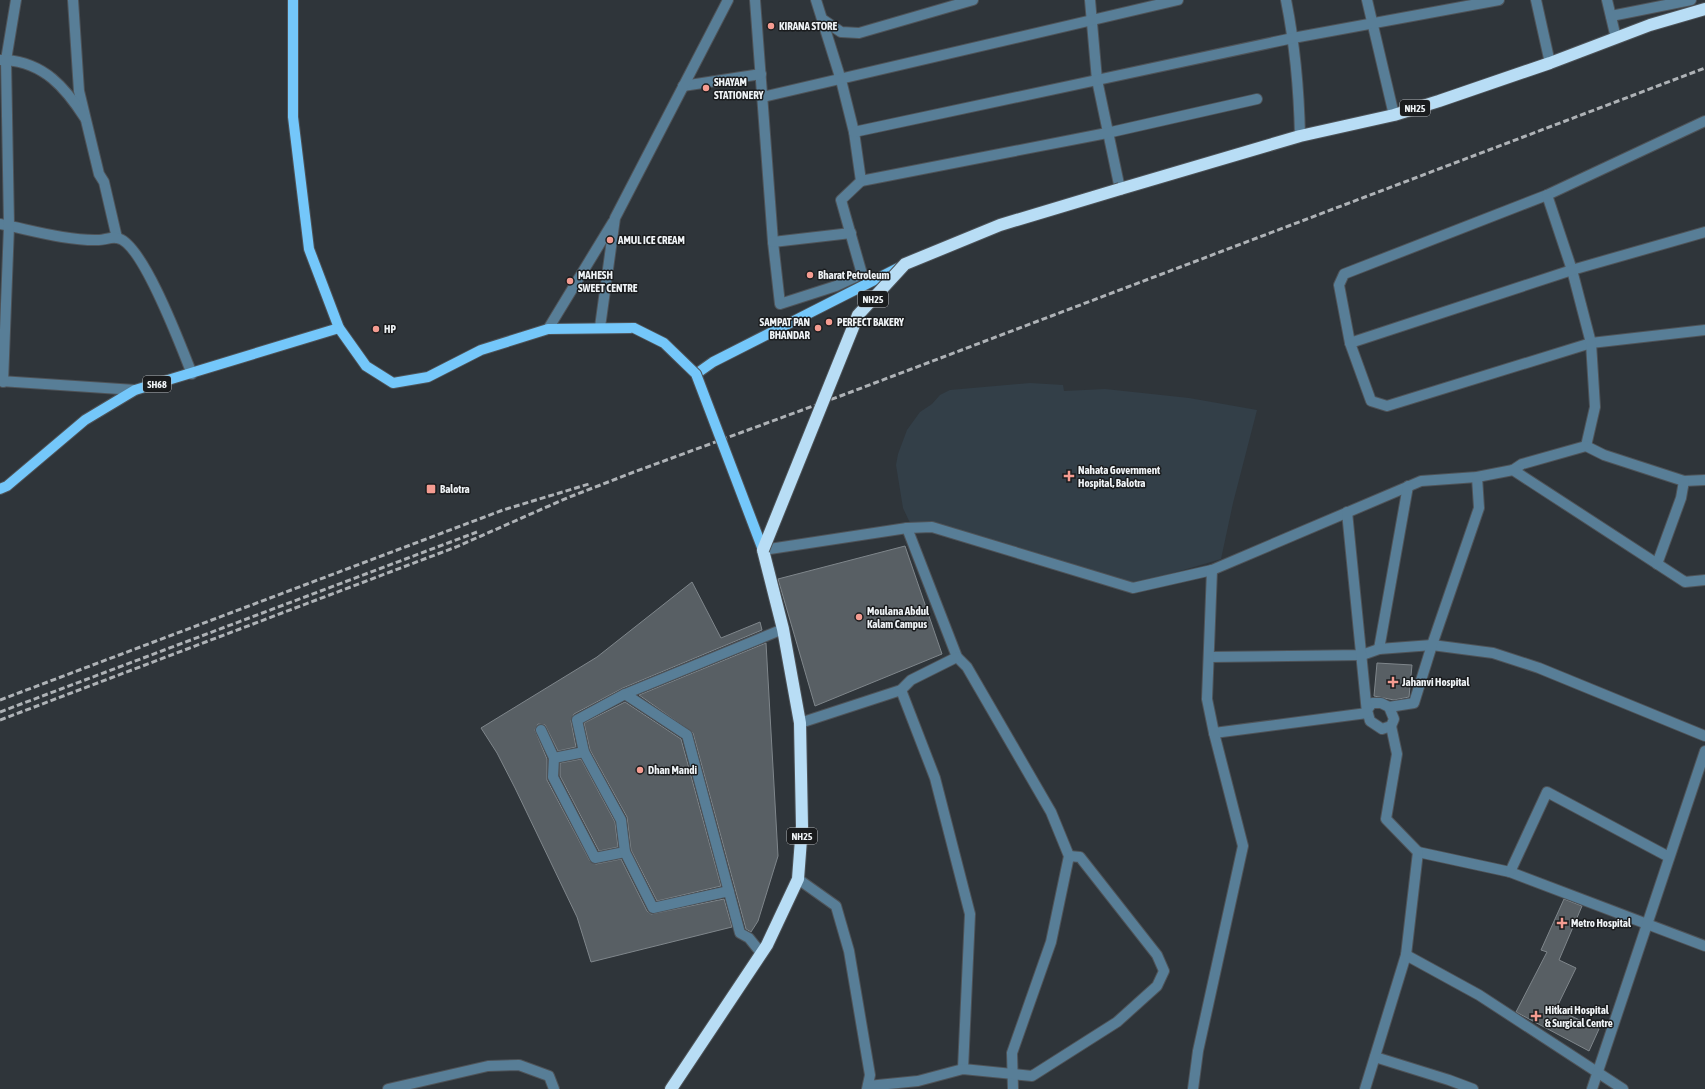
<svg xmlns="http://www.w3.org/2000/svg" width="1705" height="1089" font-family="'Asap Condensed',sans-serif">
<rect width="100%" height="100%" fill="#2f353a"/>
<path fill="#333f48" d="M1030 383 1063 385 1064 391 1105 389 1189 398 1257 410 1233 503 1221 559 1132 585 911 525 903 508 896 465 898 454 907 430 920 412 932 404 940 395 950 390Z"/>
<g fill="#585f64" stroke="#7f868b">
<path d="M905 546 942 654 815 706 778 579Z"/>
<path d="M692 582 721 638 760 622 762 630 623 688 574 714 571 721 576 747 558 751 545 725 538 724 535 730 547 759V780L590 861 596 864 621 859 647 911 651 914 724 899 732 927 591 962 577 917 515 788 497 753 481 728 597 657Z"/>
<path d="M766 643 778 856 758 921 751 932 746 929 693 733 639 695Z"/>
<path d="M1377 663 1412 665 1409 697 1394 700 1374 696Z"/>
<path d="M625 702 681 739 721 886 657 901 631 850 627 817 590 750 584 723Z"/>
<path d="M581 759 615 822 618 847 599 851 560 776V763Z"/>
<path d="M1564 899 1582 906 1559 960 1576 968 1556 1009 1599 1029 1589 1051 1516 1012 1547 952 1541 950Z"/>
</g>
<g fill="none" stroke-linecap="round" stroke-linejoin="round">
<g stroke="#4e5358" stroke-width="12">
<g id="minor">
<path d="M73 0 79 91 99 174 104 182 117 238"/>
<path d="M755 0 773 242 780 304 836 286 862 274 841 200 861 181 854 132 841 80 816 0"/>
<path d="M1090 0 1097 80 1120 189"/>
<path d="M1286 0C1295 45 1299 90 1300 136"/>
<path d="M1367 0 1394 115"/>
<path d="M1536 0 1550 63"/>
<path d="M1607 0 1616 38"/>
<path d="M1611 16 1691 0"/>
<path d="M822 19 841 32 859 33 973 0"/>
<path d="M0 60H6L16 0"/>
<path d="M683 86 761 74"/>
<path d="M763 97 1178 0"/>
<path d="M1705 121 1547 195 1344 274 1339 285 1350 343 1371 401 1387 406 1591 343 1705 330"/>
<path d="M854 132 1293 38 1499 0"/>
<path d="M861 181 1107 133 1257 99"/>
<path d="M1547 195 1572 270 1591 343 1595 407 1586 446"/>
<path d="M0 224C31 230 67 241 99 240 104 240 111 237 117 238 142 241 182 349 192 374"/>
<path d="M773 242 851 233"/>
<path d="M600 327 615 218 728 0"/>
<path d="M548 329 613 222"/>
<path d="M1350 343 1572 270 1705 232"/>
<path d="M0 381 135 390"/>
<path d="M3 382 9 226 6 60C44 63 65 87 85 118"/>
<path d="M1513 470 1522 464 1586 446 1604 455 1684 481 1705 480"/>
<path d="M907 528 957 657 967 667 1051 812 1069 856 1051 942 1012 1053 1013 1089"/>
<path d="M763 550 907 528 932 527 1133 588 1212 570 1421 481 1477 477 1513 470 1685 582 1705 580"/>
<path d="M1657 564 1681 498 1684 481"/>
<path d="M1379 649 1408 486"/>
<path d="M1209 657 1362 655 1379 649 1432 645 1493 653 1539 668 1705 736"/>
<path d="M901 690 935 778 970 914 963 1069"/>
<path d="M625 694 783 629"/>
<path d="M1372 703H1381L1389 707 1394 719 1391 726 1382 729 1370 721 1367 710Z"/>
<path d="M1389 707 1414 703 1432 645 1479 508 1477 477"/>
<path d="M800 723 901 690 911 680 957 657"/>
<path d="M541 730 554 758"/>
<path d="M1214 733 1367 713 1347 512"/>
<path d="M584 752 554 758 553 777 595 858 625 852"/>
<path d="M1418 852 1510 872 1705 946"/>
<path d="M1510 872 1547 792 1669 857"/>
<path d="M798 879 836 906 849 951 870 1075 867 1089"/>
<path d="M729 891 653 908 625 852 621 820 584 752 577 720 625 694 687 735 740 933 749 938 761 953"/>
<path d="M1406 955 1479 995 1623 1089"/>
<path d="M1375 1057 1449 1080 1473 1089"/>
<path d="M868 1086 918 1081 963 1069 1032 1076 1117 1022 1157 986 1164 971 1157 955 1080 857 1069 856"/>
<path d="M388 1089 488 1066 519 1065 549 1076 554 1089"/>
<path d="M1193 1089 1198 1051 1243 846 1214 733 1207 699 1212 570"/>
<path d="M1365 1089 1406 955 1418 852 1386 819 1397 754 1391 726"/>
<path d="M1592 1089 1705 751"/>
</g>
</g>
<g stroke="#4e5358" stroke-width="12">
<g id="major">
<path d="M293 0V117L309 249 339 328 366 366 393 383 428 377 481 350 548 329 634 328"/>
<path d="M696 374 713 362 902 266"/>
<path d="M0 489 7 486 85 420 135 390 339 328"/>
</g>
</g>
<g stroke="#4e5358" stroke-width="14">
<g id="highway">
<path d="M1120 189 1300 136 1394 115 1439 101 1550 63 1650 25 1705 9"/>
<path d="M671 1089 767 945 798 879 802 826 800 723 783 629 763 550"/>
</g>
</g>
<use href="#minor" stroke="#587e97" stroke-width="10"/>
<use href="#major" stroke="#74c7fa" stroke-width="10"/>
<use href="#highway" stroke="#b8ddf5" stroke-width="12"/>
<g stroke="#aeb2b6" stroke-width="3" stroke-dasharray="6 3" stroke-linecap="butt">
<path d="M0 700 503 510 589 484"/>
<path d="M0 712 477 532"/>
<path d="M0 720 456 547 567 498 634 472 843 395 1705 68"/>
</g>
<g stroke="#4e5358" stroke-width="12" stroke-linecap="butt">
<path id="major-bridge" d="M634 328 664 343 696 374 763 550"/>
</g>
<g stroke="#4e5358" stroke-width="14" stroke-linecap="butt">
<path id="highway-bridge" d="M763 550 858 315 905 264 1000 225 1120 189"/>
</g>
<use href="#major-bridge" stroke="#74c7fa" stroke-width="10"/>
<use href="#highway-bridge" stroke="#b8ddf5" stroke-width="12"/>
</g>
<g fill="#f59c91" stroke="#1a1c1e" stroke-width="1.5">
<circle cx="771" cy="26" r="4"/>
<circle cx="706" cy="88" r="4"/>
<circle cx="610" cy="240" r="4"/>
<circle cx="810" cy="275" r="4"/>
<circle cx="570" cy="281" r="4"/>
<circle cx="829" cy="322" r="4"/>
<circle cx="818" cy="328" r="4"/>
<circle cx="376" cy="329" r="4"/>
<path d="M1067 470h4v4h4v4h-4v4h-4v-4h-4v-4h4z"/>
<rect x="426" y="484" width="10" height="10" rx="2"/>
<circle cx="859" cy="617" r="4"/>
<path d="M1391 676h4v4h4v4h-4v4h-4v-4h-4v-4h4z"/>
<circle cx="640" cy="770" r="4"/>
<path d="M1560 917h4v4h4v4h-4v4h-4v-4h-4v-4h4z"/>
<path d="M1534 1010h4v4h4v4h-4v4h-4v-4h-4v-4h4z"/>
</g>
<g text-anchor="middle" stroke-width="3" stroke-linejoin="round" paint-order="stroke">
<g fill="#1a1c1e" stroke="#afb2b5" stroke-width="1">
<rect x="1400" y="100" width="30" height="16" rx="3"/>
<rect x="858" y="291" width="30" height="16" rx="3"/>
<rect x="143" y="376" width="28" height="16" rx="3"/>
<rect x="787" y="828" width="30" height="16" rx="3"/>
</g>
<g font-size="10" font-weight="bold" fill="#eff3f6">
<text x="1415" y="112">NH25</text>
<text x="873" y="303">NH25</text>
<text x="157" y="388">SH68</text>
<text x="802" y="840">NH25</text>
</g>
<g font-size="11" font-weight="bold" fill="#eff3f6" stroke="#1a1c1e" text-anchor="start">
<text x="779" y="30">KIRANA STORE</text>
<text x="714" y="86">SHAYAM<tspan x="714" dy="13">STATIONERY</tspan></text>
<text x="618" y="244">AMUL ICE CREAM</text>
<text x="578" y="279">MAHESH<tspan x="578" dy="13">SWEET CENTRE</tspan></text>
<text x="818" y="279">Bharat Petroleum</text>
<text x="810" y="326" text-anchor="end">SAMPAT PAN<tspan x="810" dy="13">BHANDAR</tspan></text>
<text x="837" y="326">PERFECT BAKERY</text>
<text x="384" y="333">HP</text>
<text x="1078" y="474">Nahata Government<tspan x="1078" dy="13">Hospital, Balotra</tspan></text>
<text x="440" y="493">Balotra</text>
<text x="867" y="615">Moulana Abdul<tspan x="867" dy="13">Kalam Campus</tspan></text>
<text x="1402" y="686">Jahanvi Hospital</text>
<text x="648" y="774">Dhan Mandi</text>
<text x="1571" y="927">Metro Hospital</text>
<text x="1545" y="1014">Hitkari Hospital<tspan x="1545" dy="13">&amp; Surgical Centre</tspan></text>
</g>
</g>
</svg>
